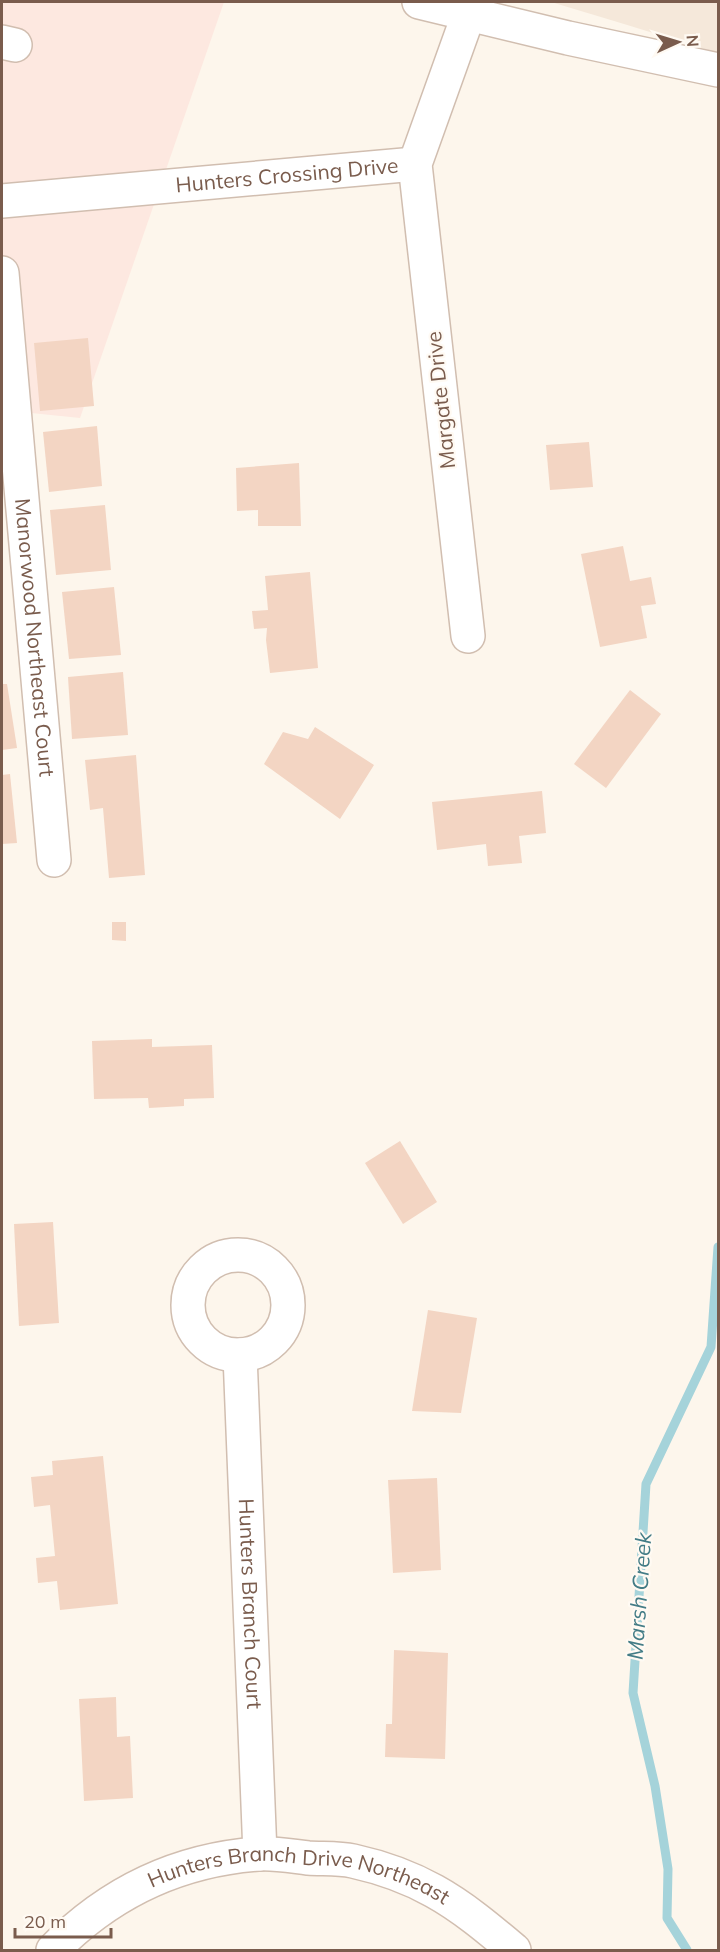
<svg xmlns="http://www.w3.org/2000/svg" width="720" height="1952" font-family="Mulish,sans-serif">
<rect width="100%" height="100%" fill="#fdf6ec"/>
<path fill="#f5e8da" d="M551 2H718V53L624 24Z"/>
<path fill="#fde8e0" d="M2 2H224L80 418 2 410Z"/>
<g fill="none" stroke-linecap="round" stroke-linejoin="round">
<path stroke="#a5d3da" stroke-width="9" d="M687 1950 667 1918 668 1869 655 1786 633 1693 646 1484 711 1347 718 1247"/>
</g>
<g fill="#f3d5c3">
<path d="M88 338 94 406 40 411 34 343Z"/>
<path d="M97 426 102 486 49 492 43 432Z"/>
<path d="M589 442 593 487 550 490 546 445Z"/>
<path d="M299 463 301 526H258V510L237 511 236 468Z"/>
<path d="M105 505 111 570 56 575 50 510Z"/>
<path d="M623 546 630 581 651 577 656 604 641 606 647 638 600 647 581 554Z"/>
<path d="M310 572 318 668 270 673 266 640 267 628 254 629 252 611 268 610 265 576Z"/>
<path d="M114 587 121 655 69 659 62 592Z"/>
<path d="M123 672 128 735 72 739 68 677Z"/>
<path d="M2 684H7L17 748 2 750Z"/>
<path d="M630 690 661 714 606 788 574 764Z"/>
<path d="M315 727 374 765 340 819 264 764 283 732 308 739Z"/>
<path d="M136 755 145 875 109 878 103 808 90 810 85 760Z"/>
<path d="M10 774 17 843 2 844V775Z"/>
<path d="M542 791 546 833 519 836 522 863 488 866 486 844 437 850 432 802Z"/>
<path d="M112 922H126V941L112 940Z"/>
<path d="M152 1039V1047L212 1045 214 1098 184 1099V1106L149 1108 148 1098 94 1099 92 1041Z"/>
<path d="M400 1141 437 1202 403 1224 365 1163Z"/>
<path d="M53 1222 59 1323 19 1326 14 1224Z"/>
<path d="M428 1310 477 1318 461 1413 412 1411Z"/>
<path d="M103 1456 118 1604 60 1610 57 1581 38 1583 36 1558 55 1556 50 1505 34 1507 31 1477 53 1475 52 1461Z"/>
<path d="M437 1478 441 1570 393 1573 388 1480Z"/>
<path d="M394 1650 448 1653 445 1759 385 1757 386 1724H392Z"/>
<path d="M116 1697 117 1737 130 1736 133 1798 84 1801 79 1699Z"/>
</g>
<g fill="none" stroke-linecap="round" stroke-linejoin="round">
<g stroke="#d1beb0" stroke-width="36">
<g id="minor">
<path d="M419 2 568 38 718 70"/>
<path d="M2 42 15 45"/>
<path id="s1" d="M2 201 415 164"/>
<path id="s2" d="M2 273 54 860"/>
<path d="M468 636 415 164 473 2"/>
<circle cx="238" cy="1305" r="50"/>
<path id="s3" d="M240 1355 260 1854"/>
<path id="s4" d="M53 1950C109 1893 177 1860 258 1854 274 1853 291 1856 308 1858 322 1859 339 1858 353 1861 380 1867 409 1877 434 1891 463 1907 489 1929 514 1950"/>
</g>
</g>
<use href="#minor" stroke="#fff" stroke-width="33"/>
</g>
<g text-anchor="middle" stroke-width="4.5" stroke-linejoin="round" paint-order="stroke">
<g font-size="21" fill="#7a5c4d" stroke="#fffaf3">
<text dy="7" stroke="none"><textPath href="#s1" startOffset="286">Hunters Crossing Drive</textPath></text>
<text transform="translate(441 400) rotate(-96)" y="7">Margate Drive</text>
<text dy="7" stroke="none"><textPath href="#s2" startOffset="366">Manorwood Northeast Court</textPath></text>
<text dy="7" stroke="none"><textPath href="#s3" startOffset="249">Hunters Branch Court</textPath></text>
<text dy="7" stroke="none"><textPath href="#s4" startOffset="274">Hunters Branch Drive Northeast</textPath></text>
</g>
<g font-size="22" font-style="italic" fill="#437c86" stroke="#fffaf3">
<text transform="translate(639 1596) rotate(-86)" y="8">Marsh Creek</text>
</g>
</g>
<rect width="720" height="1952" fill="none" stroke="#7a5c4d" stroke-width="6"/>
<g transform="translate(678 42) rotate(86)" stroke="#fffaf3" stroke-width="4.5" paint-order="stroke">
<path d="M0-4.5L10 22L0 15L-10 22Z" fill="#7a5c4d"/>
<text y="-9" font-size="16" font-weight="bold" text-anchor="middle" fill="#7a5c4d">N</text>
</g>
<path d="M15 1928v9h96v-9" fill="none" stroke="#7a5c4d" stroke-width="3"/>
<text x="24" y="1928" font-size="18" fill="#7a5c4d" stroke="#fffaf3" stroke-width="4.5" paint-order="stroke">20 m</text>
</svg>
